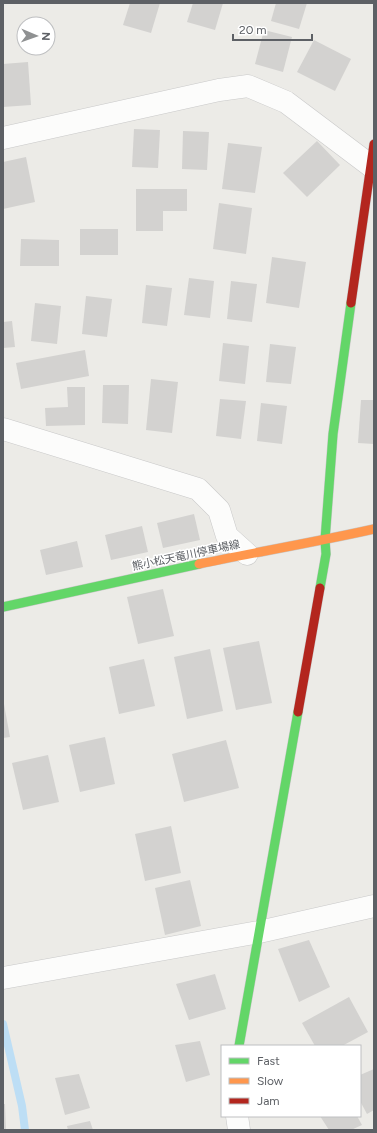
<svg xmlns="http://www.w3.org/2000/svg" width="377" height="1133" font-family="Figtree,'Noto Sans JP',sans-serif">
<rect width="100%" height="100%" fill="#ecebe7"/>
<g fill="none" stroke-linecap="round" stroke-linejoin="round">
<path stroke="#bddef5" stroke-width="8" d="M3 1024 22 1106 25 1130"/>
</g>
<g fill="#d3d2d0">
<path d="M130 3H160L151 33 123 25Z"/>
<path d="M193 3H223L215 30 187 22Z"/>
<path d="M276 3H307L299 29 271 21Z"/>
<path d="M264 30 292 37 283 72 255 64Z"/>
<path d="M314 40 351 59 335 91 297 72Z"/>
<path d="M28 62 31 105 3 107V64Z"/>
<path d="M134 129 160 130 158 168 132 167Z"/>
<path d="M183 131 209 132 207 170 182 169Z"/>
<path d="M317 141 340 165 307 197 283 173Z"/>
<path d="M228 143 262 147 255 193 222 189Z"/>
<path d="M26 157 35 202 3 209V162Z"/>
<path d="M136 189H187V211H163V231H136Z"/>
<path d="M219 203 252 208 246 254 213 249Z"/>
<rect x="80" y="229" width="38" height="26"/>
<path d="M21 239 59 240V266H20Z"/>
<path d="M272 257 306 262 299 308 266 303Z"/>
<path d="M189 278 214 281 210 318 184 315Z"/>
<path d="M231 281 257 284 252 322 227 319Z"/>
<path d="M146 285 172 288 167 326 142 323Z"/>
<path d="M86 296 112 299 107 337 82 334Z"/>
<path d="M35 303 61 306 57 344 31 341Z"/>
<path d="M12 321 15 347 3 348V322Z"/>
<path d="M223 343 249 346 245 384 219 381Z"/>
<path d="M270 344 296 347 291 384 266 382Z"/>
<path d="M85 350 89 376 21 389 16 363Z"/>
<path d="M151 379 178 382 172 433 146 430Z"/>
<path d="M103 385H129L128 424 102 423Z"/>
<path d="M67 387H85V425L46 426 45 408 68 407Z"/>
<path d="M220 399 246 401 241 439 216 436Z"/>
<path d="M361 400H374V444L358 443Z"/>
<path d="M261 403 287 406 282 444 257 441Z"/>
<path d="M194 514 200 540 163 548 157 523Z"/>
<path d="M142 526 148 552 111 560 105 535Z"/>
<path d="M77 541 83 567 46 575 40 550Z"/>
<path d="M163 589 174 636 138 644 127 597Z"/>
<path d="M259 641 272 703 236 710 223 648Z"/>
<path d="M210 649 223 711 187 719 174 657Z"/>
<path d="M144 659 155 706 119 714 109 667Z"/>
<path d="M4 704 10 737 3 738V705Z"/>
<path d="M105 737 115 784 80 792 69 745Z"/>
<path d="M226 740 239 788 184 802 172 754Z"/>
<path d="M48 755 59 802 23 810 12 763Z"/>
<path d="M171 826 181 873 145 881 135 834Z"/>
<path d="M190 880 201 926 165 935 155 888Z"/>
<path d="M309 940 330 987 299 1002 278 949Z"/>
<path d="M215 974 226 1009 189 1020 176 984Z"/>
<path d="M349 997 368 1032 342 1046H315L302 1023Z"/>
<path d="M200 1041 210 1075 186 1082 175 1045Z"/>
<path d="M374 1069V1110L367 1114 360 1101V1075Z"/>
<path d="M79 1074 90 1108 65 1115 55 1078Z"/>
<path d="M3 1104H5L6 1130H3Z"/>
<path d="M320 1116H357L362 1125 351 1130H329Z"/>
<path d="M90 1121 93 1130H68L67 1126Z"/>
</g>
<g fill="none" stroke-linecap="round" stroke-linejoin="round">
<g stroke="#c9c9c9" stroke-width="23">
<g id="street">
<path d="M3 138 219 90 248 86 286 102 371 166"/>
<path d="M3 429 198 489 219 510 227 536 247 554"/>
<path d="M3 978 259 932 374 906"/>
<path d="M237 1116 239 1130"/>
</g>
</g>
<g stroke="#c8c8c8" stroke-width="10">
<g id="fast">
<path d="M320 588 326 554 325 540 333 434 351 303"/>
<path d="M3 607 199 564"/>
<path d="M239 1046 298 712"/>
</g>
</g>
<g stroke="#c8c8c8" stroke-width="10">
<path id="slow" d="M199 564C257 552 316 542 374 529"/>
</g>
<g stroke="#c8c8c8" stroke-width="10">
<g id="jam">
<path d="M351 303 374 144"/>
<path d="M298 712 320 588"/>
</g>
</g>
<use href="#street" stroke="#fcfcfb" stroke-width="22"/>
<use href="#fast" stroke="#63d668" stroke-width="9"/>
<use href="#slow" stroke="#ff974d" stroke-width="9"/>
<use href="#jam" stroke="#b3261e" stroke-width="9"/>
</g>
<g text-anchor="middle" stroke-width="3" stroke-linejoin="round" paint-order="stroke">
<g font-size="11" fill="#5d6065" stroke="#fff">
<text transform="translate(186 555) rotate(-12)" y="4">熊小松天竜川停車場線</text>
</g>
</g>
<rect width="377" height="1133" fill="none" stroke="#5d6065" stroke-width="8"/>
<rect x="221" y="1045" width="140" height="72" fill="#ffffff" stroke="#bebfc1"/>
<rect x="229" y="1058" width="20" height="6" fill="#63d668" stroke="#bebfc1"/>
<text x="257" y="1065" font-size="12" fill="#5d6065">Fast</text>
<rect x="229" y="1078" width="20" height="6" fill="#ff974d" stroke="#bebfc1"/>
<text x="257" y="1085" font-size="12" fill="#5d6065">Slow</text>
<rect x="229" y="1098" width="20" height="6" fill="#b3261e" stroke="#bebfc1"/>
<text x="257" y="1105" font-size="12" fill="#5d6065">Jam</text>
<g transform="translate(36 36) rotate(92)"><circle r="19" fill="#ffffff" stroke="#bebfc1"/>
<path d="M0-3L7 15L0 10L-7 15Z" fill="#8f9192"/>
<text y="-6" font-size="11" font-weight="bold" text-anchor="middle" fill="#5d6065">N</text>
</g>
<path d="M233 34v6h79v-6" fill="none" stroke="#5d6065" stroke-width="2"/>
<text x="239" y="34" font-size="12" fill="#5d6065" stroke="#ffffff" stroke-width="3" paint-order="stroke">20 m</text>
</svg>
